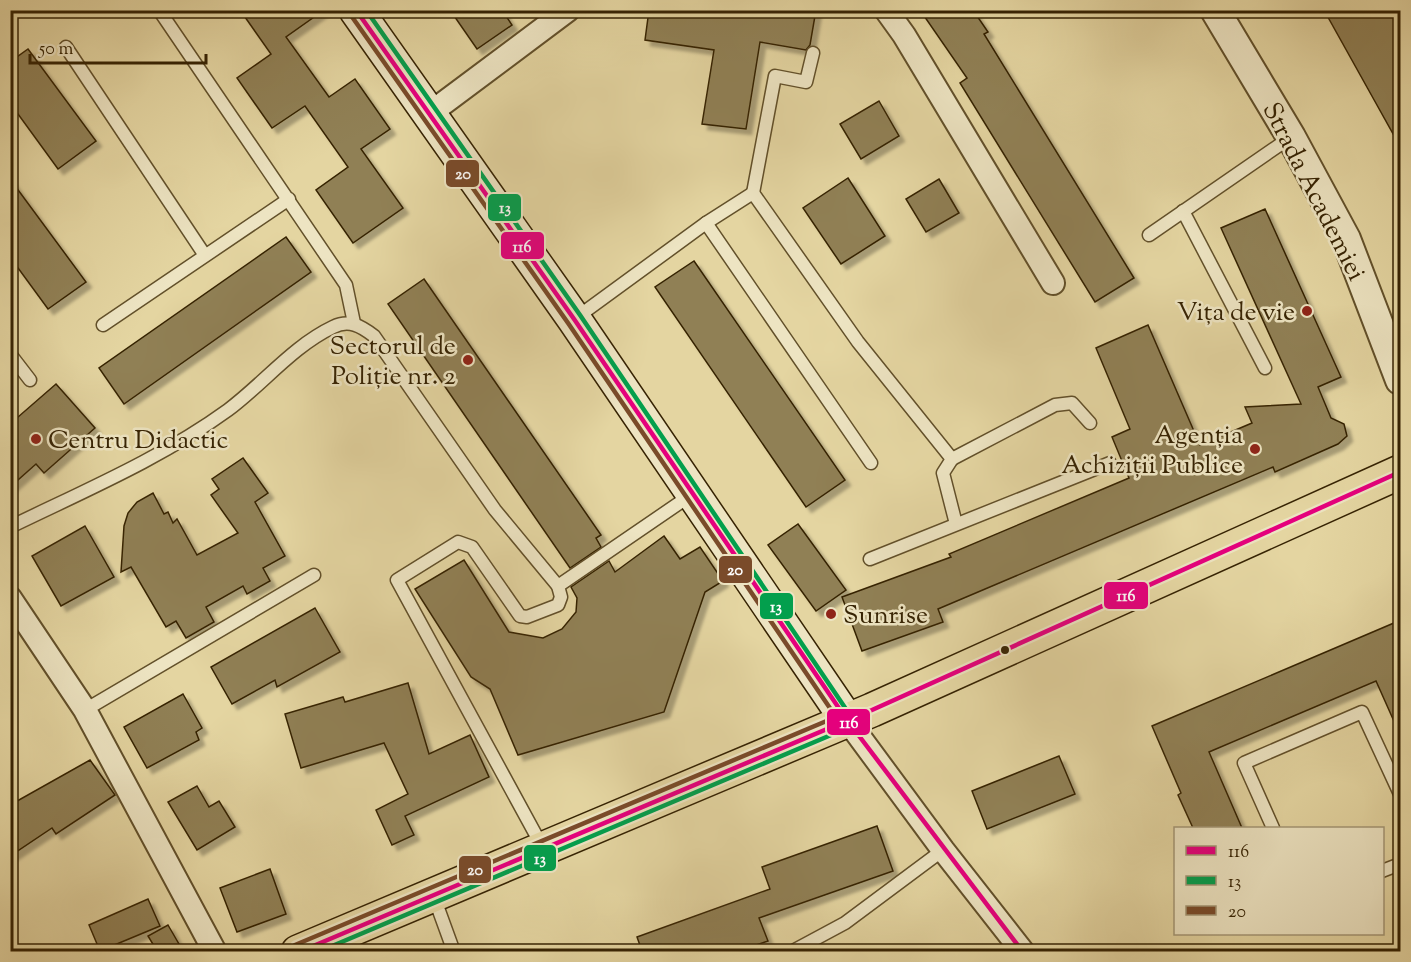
<svg xmlns="http://www.w3.org/2000/svg" width="1411" height="962" font-family="'Sorts Mill Goudy',serif">
<defs>
<filter id="shadow"><feDropShadow dx="5.5" dy="5.5" stdDeviation="1.5" flood-color="#0004"/></filter>
</defs>
<rect width="100%" height="100%" fill="#e4d5a1"/>
<filter id="stains"><feTurbulence type="fractalNoise" baseFrequency=".00333" numOctaves="4"/><feColorMatrix values="0 0 0 0 .2 0 0 0 0 .09 0 0 0 0 .02 0 0 0 .5 -.17"/></filter>
<radialGradient id="worn" r=".72"><stop offset=".6" stop-color="#630" stop-opacity="0"/><stop offset="1" stop-color="#630" stop-opacity=".3"/></radialGradient>
<g fill="#908055" stroke="#362303" stroke-width="1.5" filter="url(#shadow)">
<path d="M240 10H324L286 37 329 97 355 79 390 129 361 149 403 208 353 243 316 190 348 167 305 106 272 128 237 78 271 54Z"/>
<path d="M450 10H502L512 25 477 49Z"/>
<path d="M649 10H816L810 45 806 50 760 42 746 129 702 124 714 50 645 40Z"/>
<path d="M920 10H973L988 32 984 34 1134 278 1095 302 960 83 967 78Z"/>
<path d="M1324 10H1401V148L1368 89Z"/>
<path d="M28 49 96 141 58 169 10 103V62Z"/>
<path d="M879 101 899 136 861 159 840 124Z"/>
<path d="M848 178 885 236 841 264 803 208Z"/>
<path d="M10 179 86 282 48 309 10 257Z"/>
<path d="M939 179 959 213 926 232 906 199Z"/>
<path d="M1265 209 1341 377 1318 387 1331 418 1344 424 1347 436 1338 444 1275 472 1273 467 938 609 943 622 862 651 842 597 951 557 949 554 1129 478 1112 437 1130 429 1096 348 1148 325 1200 445 1252 423 1245 407 1301 404 1221 228Z"/>
<path d="M286 237 311 272 124 404 99 368Z"/>
<path d="M694 261 845 480 806 507 655 287Z"/>
<path d="M424 279 601 535 596 538 601 547 570 568 388 304Z"/>
<path d="M56 384 95 428 44 473 36 464 10 487V424Z"/>
<path d="M243 458 268 493 255 502 285 556 263 568 270 581 247 594 243 586 206 607 214 622 186 638 176 621 166 627 131 567 121 572 124 526 128 513 137 502 153 493 164 514 168 512 173 523 177 519 197 555 238 533 211 495 219 489 212 479Z"/>
<path d="M798 524 846 590 816 611 768 545Z"/>
<path d="M85 526 114 577 61 606 32 556Z"/>
<path d="M664 536 680 559 700 547 723 581 705 592 664 712 518 755 490 689 471 677 415 589 464 560 509 632 543 638 562 629 576 612 577 598 571 587 609 561 615 572Z"/>
<path d="M315 608 340 652 277 687 275 680 232 704 211 667Z"/>
<path d="M1401 620V737L1376 681 1209 752 1242 828H1193L1178 795 1181 793 1152 726Z"/>
<path d="M408 683 429 754 470 735 489 777 405 816 414 835 392 845 376 810 408 794 384 743 301 768 285 714 343 697 345 702Z"/>
<path d="M183 694 202 728 196 732 199 740 147 768 124 727Z"/>
<path d="M1059 756 1075 794 987 829 972 791Z"/>
<path d="M90 760 115 795 56 834 52 828 10 856V805Z"/>
<path d="M197 786 209 807 219 801 235 827 197 850 168 802Z"/>
<path d="M877 826 893 871 759 918 768 941 738 951H642L637 937 770 889 762 867Z"/>
<path d="M270 869 286 914 237 932 220 888Z"/>
<path d="M148 899 160 926 100 951 89 925Z"/>
<path d="M168 925 183 951H157L148 936Z"/>
</g>
<g fill="none" stroke-linecap="round" stroke-linejoin="round">
<g stroke="#62502a" stroke-width="15">
<g id="service">
<path d="M159 10 346 285 354 323"/>
<path d="M66 47 204 254"/>
<path d="M753 193 775 76 806 82 813 53"/>
<path d="M1183 211 1265 368"/>
<path d="M706 223 753 193 858 342 952 459 943 473 956 524"/>
<path d="M1149 235 1291 137"/>
<path d="M576 318 706 223 871 463"/>
<path d="M103 325 289 199"/>
<path d="M10 354 30 380"/>
<path d="M952 459 1055 405 1072 403 1090 423"/>
<path d="M10 527C84 491 162 458 228 410 263 384 293 346 333 327 349 319 361 326 374 336L495 510 558 586 561 597 558 605 527 617 520 616 472 547 458 542 397 580 543 848"/>
<path d="M870 559 1110 463"/>
<path d="M558 586 691 495"/>
<path d="M85 710 314 575"/>
<path d="M1273 828 1244 763 1362 712 1400 794"/>
<path d="M1382 871 1400 864"/>
<path d="M434 897 454 952"/>
<path d="M791 952 845 923 943 850"/>
</g>
</g>
<g stroke="#62502a" stroke-width="26">
<g id="minor">
<path d="M886 10 904 35 1053 283"/>
<path d="M429 114 568 10"/>
<path d="M10 598 85 710 215 952"/>
<path d="M847 720 943 850 1023 952"/>
</g>
</g>
<g stroke="#62502a" stroke-width="32">
<path id="tertiary" d="M1215 10 1291 137 1346 239 1400 380"/>
</g>
<g stroke="#362303" stroke-width="36">
<path id="secondary" d="M356 10 574 319 847 720"/>
</g>
<g stroke="#362303" stroke-width="36">
<path id="primary" d="M298 952 872 710 1400 472"/>
</g>
<use href="#service" stroke="#ede4c2" stroke-width="12"/>
<use href="#minor" stroke="#ede4c2" stroke-width="22"/>
<use href="#tertiary" stroke="#ede4c2" stroke-width="28"/>
<use href="#secondary" stroke="#ede4c2" stroke-width="33"/>
<use href="#primary" stroke="#e4d5a1" stroke-width="33"/>
<g stroke="#ede4c2" stroke-width="9">
<g id="bus-1">
<path d="M356 10 574 319 847 720 1023 952"/>
<path d="M299 952 872 710 1400 472"/>
</g>
</g>
<g stroke="#ede4c2" stroke-width="9">
<path id="bus-2" d="M318 952 850 727 854 721 580 315 366 10"/>
</g>
<g stroke="#ede4c2" stroke-width="9">
<path id="bus-3" d="M295 945 836 717 568 323 350 14"/>
</g>
<use href="#bus-1" stroke="#e5007d" stroke-width="4.5"/>
<use href="#bus-2" stroke="#039f4d" stroke-width="4.5"/>
<use href="#bus-3" stroke="#7a4b2a" stroke-width="4.5"/>
</g>
<g fill="#8f2418" stroke="#ede4c2" stroke-width="2">
<circle cx="1307" cy="311" r="6"/>
<circle cx="468" cy="360" r="6"/>
<circle cx="36" cy="439" r="6"/>
<circle cx="1255" cy="449" r="6"/>
<circle cx="831" cy="614" r="6"/>
</g>
<circle fill="#362303" stroke="#ede4c2" stroke-width="2" cx="1005" cy="650" r="5"/>
<g text-anchor="middle" stroke-width="5" stroke-linejoin="round" paint-order="stroke">
<g font-size="26" fill="#362303" stroke="#ede4c2">
<text transform="translate(1315 191) rotate(63)" y="9">Strada Academiei</text>
</g>
<g font-size="26" fill="#362303" stroke="#ede4c2" text-anchor="end">
<text x="1295" y="320">Vița de vie</text>
<text x="456" y="354">Sectorul de<tspan x="456" dy="30">Poliție nr. 2</tspan></text>
<text x="1243" y="443">Agenția<tspan x="1243" dy="30">Achiziții Publice</tspan></text>
<text x="48" y="448" text-anchor="start">Centru Didactic</text>
<text x="843" y="623" text-anchor="start">Sunrise</text>
</g>
</g>
<g stroke="#ede4c2" stroke-width="2">
<rect x="445" y="159" width="35" height="29" rx="6" fill="#7a4b2a"/>
<rect x="487" y="193" width="35" height="29" rx="6" fill="#039f4d"/>
<rect x="500" y="231" width="45" height="29" rx="6" fill="#e5007d"/>
<rect x="718" y="555" width="35" height="29" rx="6" fill="#7a4b2a"/>
<rect x="1103" y="581" width="46" height="29" rx="6" fill="#e5007d"/>
<rect x="759" y="592" width="35" height="28" rx="6" fill="#039f4d"/>
<rect x="826" y="708" width="45" height="28" rx="6" fill="#e5007d"/>
<rect x="523" y="844" width="34" height="28" rx="6" fill="#039f4d"/>
<rect x="458" y="855" width="34" height="29" rx="6" fill="#7a4b2a"/>
</g>
<g font-size="16" text-anchor="middle" font-weight="bold" fill="#fff">
<text x="463" y="179">20</text>
<text x="505" y="213">13</text>
<text x="522" y="252">116</text>
<text x="735" y="575">20</text>
<text x="1126" y="601">116</text>
<text x="776" y="612">13</text>
<text x="849" y="728">116</text>
<text x="540" y="864">13</text>
<text x="475" y="875">20</text>
</g>
<rect width="1411" height="962" fill="none" stroke="#e4d5a1" stroke-width="36"/>
<rect x="12" y="12" width="1387" height="938" fill="none" stroke="#362303" stroke-width="3"/>
<rect x="18" y="18" width="1375" height="926" fill="none" stroke="#362303" stroke-width="1.5"/>
<rect x="1174" y="827" width="210" height="108" fill="#ede4c2" stroke="#a49776" stroke-width="1.5"/>
<rect x="1186" y="846" width="30" height="9" fill="#e5007d" stroke="#a49776" stroke-width="1.5"/>
<text x="1228" y="857" font-size="18" fill="#362303">116</text>
<rect x="1186" y="876" width="30" height="9" fill="#039f4d" stroke="#a49776" stroke-width="1.5"/>
<text x="1228" y="887" font-size="18" fill="#362303">13</text>
<rect x="1186" y="906" width="30" height="9" fill="#7a4b2a" stroke="#a49776" stroke-width="1.5"/>
<text x="1228" y="917" font-size="18" fill="#362303">20</text>
<path d="M30 54v9h176v-9" fill="none" stroke="#362303" stroke-width="3"/>
<text x="39" y="54" font-size="18" fill="#362303" stroke="#ede4c2" stroke-width="4.5" paint-order="stroke">50 m</text>
<rect width="100%" height="100%" filter="url(#stains)"/>
<rect width="100%" height="100%" fill="url(#worn)"/>
</svg>
